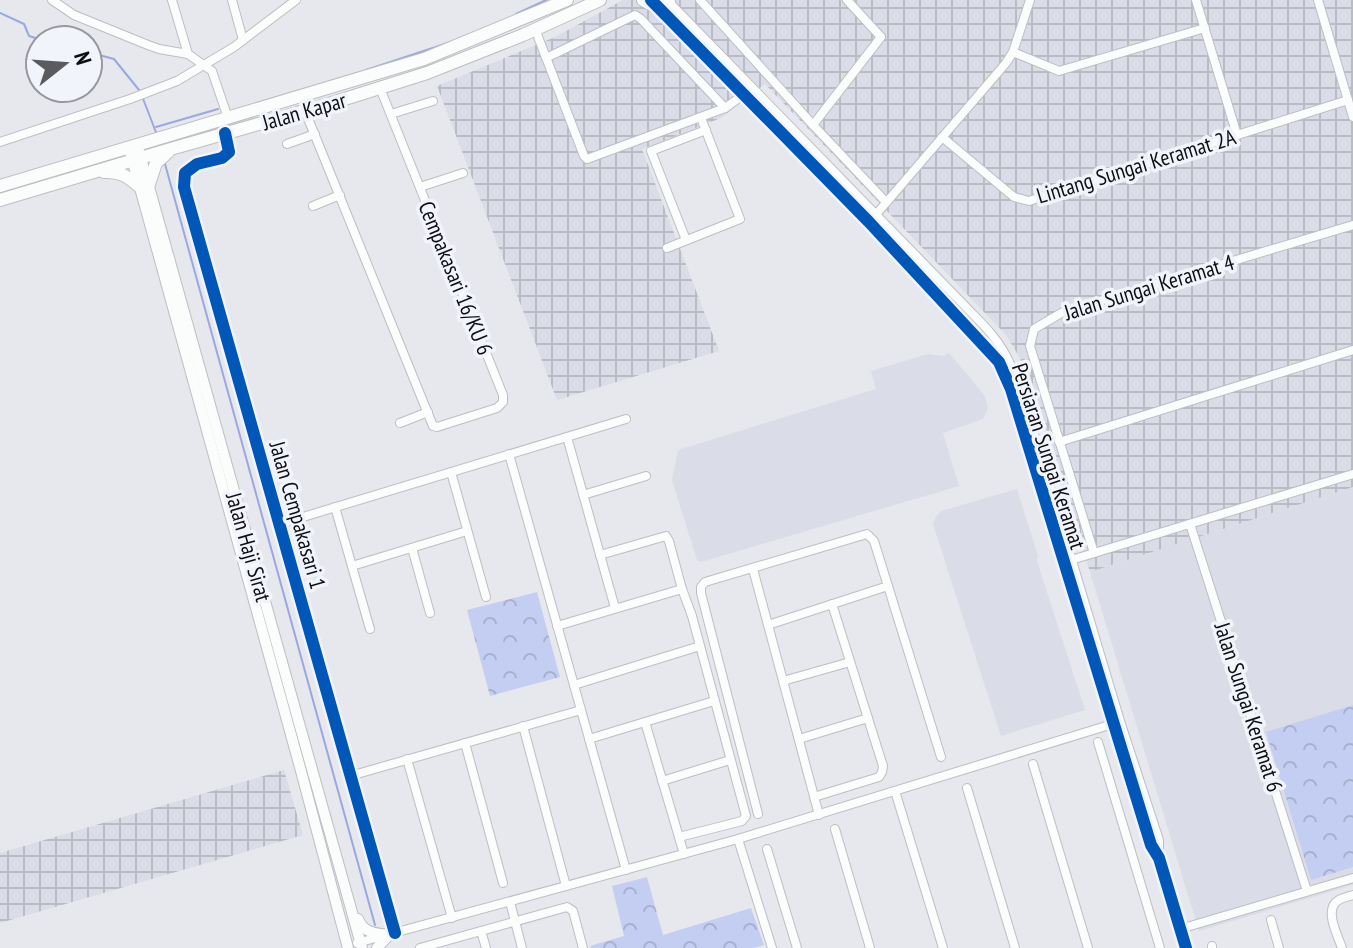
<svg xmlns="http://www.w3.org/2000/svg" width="1353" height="948" font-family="'PT Sans Narrow',sans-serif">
<defs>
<pattern id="industrial-grid" width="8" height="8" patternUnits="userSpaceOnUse" patternTransform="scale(2)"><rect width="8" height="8" fill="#dadce7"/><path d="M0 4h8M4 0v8" fill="none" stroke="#babcc5"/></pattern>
<pattern id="park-crowns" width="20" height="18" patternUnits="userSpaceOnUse" patternTransform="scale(2)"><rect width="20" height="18" fill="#c4cef2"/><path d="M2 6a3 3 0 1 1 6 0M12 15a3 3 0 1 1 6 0" fill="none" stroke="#a7b0ce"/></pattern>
</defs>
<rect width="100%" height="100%" fill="#e7e8ed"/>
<g fill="#dadce7">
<path d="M949 353 981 391 985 397 988 408 983 419 943 433 959 486 701 562 697 560 672 480 678 450 876 389 871 371 928 354 943 356Z"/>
<path d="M1353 487V885L1199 931 1090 572Z"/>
<path d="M1017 489 1038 556 1037 561 1085 710 1001 736 933 524 936 516 941 511Z"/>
</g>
<g fill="url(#industrial-grid)">
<path d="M623 0H1353V487L1090 572 1020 358 1006 335 765 84 721 118 642 149 719 351 557 400 437 86 555 37Z"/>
<path d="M284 770 303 835 0 923V853Z"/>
</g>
<g fill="url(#park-crowns)">
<path d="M537 592 560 677 490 696 467 610Z"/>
<path d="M1353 705V867L1311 880 1266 732Z"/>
<path d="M647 877 663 935 751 908 764 945 754 948H591L590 946 624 936 612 886Z"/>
</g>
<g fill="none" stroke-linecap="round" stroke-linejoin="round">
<g stroke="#9ba8e0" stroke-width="2">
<path d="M0 13 24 24 29 36 42 40"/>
<path d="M516 14 546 0"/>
<path d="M88 52 114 59 139 90"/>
<path d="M366 70 451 42"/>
<path d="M142 96 157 135"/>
<path d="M156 127 218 109"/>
<path d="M165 164 375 925"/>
</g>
<g stroke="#bdbec2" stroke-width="10">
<g id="minor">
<path d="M52 0 74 15 148 45 159 49 188 54 212 71 228 118"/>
<path d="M172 0 188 54"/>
<path d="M232 0 243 40"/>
<path d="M667 0 965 306C979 321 994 334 1004 352 1014 369 1019 388 1026 407L1120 721 1159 840V858"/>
<path d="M700 0 813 125 886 202"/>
<path d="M1196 0 1237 135"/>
<path d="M1318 0 1353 117"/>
<path d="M659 8 869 222 999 362 1011 389 1151 845 1159 858 1186 948"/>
<path d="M535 29 584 156 587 159 725 108 746 93"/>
<path d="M1013 52 1059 71 1205 28"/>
<path d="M546 58 635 15 641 19 725 108"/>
<path d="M305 111 433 426 437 427 497 408 503 402V395L380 88"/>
<path d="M391 114 433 101"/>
<path d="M813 125 881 37 847 0"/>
<path d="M225 133 229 152 222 158 197 164 185 173 184 187 395 933"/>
<path d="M942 137 1014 197 1029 201 1348 100"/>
<path d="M0 142 130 99 177 81 234 47 296 0"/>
<path d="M287 144 315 134"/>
<path d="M420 187 463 173"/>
<path d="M313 206 340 195"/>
<path d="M873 218 1006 63 1013 52 1030 0"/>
<path d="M686 240 651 151 706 130"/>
<path d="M667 248 740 219 701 118"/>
<path d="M400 423 428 412"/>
<path d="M567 437 615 608"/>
<path d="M1059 442 1353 350"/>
<path d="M509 454 626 870"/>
<path d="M451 472 486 597"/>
<path d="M583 495 646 476"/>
<path d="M335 507 370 629"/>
<path d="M280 524 626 419"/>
<path d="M1190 524 1307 891"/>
<path d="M412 548 430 613"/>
<path d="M1094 553 1030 346 1034 329 1063 312 1353 225"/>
<path d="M600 555 666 536 669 541 682 589 692 616 746 816 742 821 679 837"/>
<path d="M1068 561 1353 474"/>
<path d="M352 566 467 531"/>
<path d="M753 569 819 815"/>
<path d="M768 625 888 586"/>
<path d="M557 626 682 589"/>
<path d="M783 681 850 662"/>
<path d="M574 685 700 646"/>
<path d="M645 722 684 854"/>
<path d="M523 726 566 886"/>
<path d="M589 739 714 701"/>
<path d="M799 739 868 718"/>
<path d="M1098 742 1160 948"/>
<path d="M465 743 503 883"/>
<path d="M407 759 452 918"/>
<path d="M1033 764 1088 948"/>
<path d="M350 776 581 710"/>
<path d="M662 781 730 760"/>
<path d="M967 788 1015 948"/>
<path d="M895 791 943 948"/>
<path d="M814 797 879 777 882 772 883 766 832 604"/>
<path d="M758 814 701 593V587L705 582 867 534 874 541 941 757"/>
<path d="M835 829 870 948"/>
<path d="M738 839 772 948"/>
<path d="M767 849 797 948"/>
<path d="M510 902 522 948"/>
<path d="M1271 920 1279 948"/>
<path d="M1180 929 1353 878"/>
<path d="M481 931 486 948"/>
<path d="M357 943 738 839 1116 723"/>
<path d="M1212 946V948"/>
<path d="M420 948 567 907 573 911 583 948"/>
<path d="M1342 948C1338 936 1326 914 1335 903 1339 898 1347 897 1353 895"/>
</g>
</g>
<g stroke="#bdbec2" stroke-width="12">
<g id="major">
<path d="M129 148 301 771 348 948"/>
<path d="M139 151 362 948"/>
<path d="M358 919C364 933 374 933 389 935"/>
<path d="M377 948 389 935"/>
</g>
</g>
<g stroke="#bdbec2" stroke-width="14">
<g id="highway">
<path d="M643 0 661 10"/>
<path d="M668 0 669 2"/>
<path d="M104 172C120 171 127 176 140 187"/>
<path d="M0 186 424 59 567 0"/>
<path d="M148 187 156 163 168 152"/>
<path d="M0 200 174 148 332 103 427 73 523 35 600 0"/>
</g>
</g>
<use href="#minor" stroke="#fbfcfc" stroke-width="8"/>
<use href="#major" stroke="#fbfcfc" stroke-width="10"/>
<use href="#highway" stroke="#fbfcfc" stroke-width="12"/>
<g stroke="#f2f4fc" stroke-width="17">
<g id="cycleway">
<path d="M651 0 869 222 999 362 1011 389 1151 845 1159 858 1186 948"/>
<path d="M225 133 229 152 222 158 197 164 185 173 184 187 395 933"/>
</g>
</g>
<use href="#cycleway" stroke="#0057b8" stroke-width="12"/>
</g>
<g text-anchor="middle" stroke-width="7" stroke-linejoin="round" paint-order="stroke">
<g font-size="22" fill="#0f0f12" stroke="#f2f4fc">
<text transform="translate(304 111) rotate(-16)" y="8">Jalan Kapar</text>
<text transform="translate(1136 166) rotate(-17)" y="8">Lintang Sungai Keramat 2A</text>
<text transform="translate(456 278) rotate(68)" y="8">Cempakasari 16/KU 6</text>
<text transform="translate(1149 287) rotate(-17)" y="8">Jalan Sungai Keramat 4</text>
<text transform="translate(1049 456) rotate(72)" y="8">Persiaran Sungai Keramat</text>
<text transform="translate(298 515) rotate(74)" y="8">Jalan Cempakasari 1</text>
<text transform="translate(249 547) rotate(74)" y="8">Jalan Haji Sirat</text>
<text transform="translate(1249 707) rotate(72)" y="8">Jalan Sungai Keramat 6</text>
</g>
</g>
<g transform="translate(64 64) rotate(73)"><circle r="38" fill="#f2f4fc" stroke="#97989e" stroke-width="2"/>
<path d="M0-6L14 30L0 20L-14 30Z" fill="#5b5b5f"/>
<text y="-12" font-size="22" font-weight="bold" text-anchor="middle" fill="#0f0f12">N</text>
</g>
</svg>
